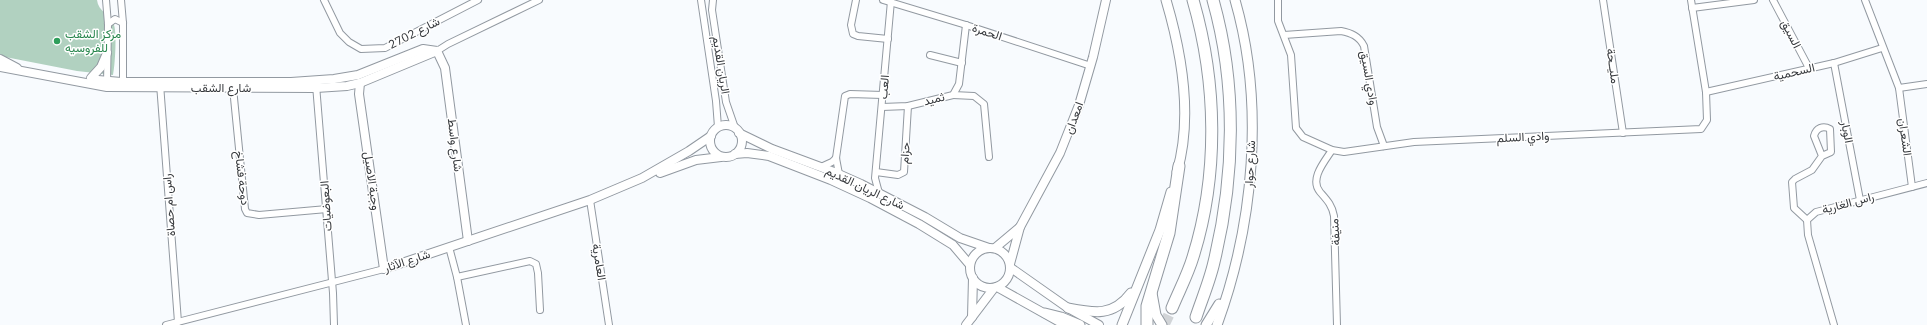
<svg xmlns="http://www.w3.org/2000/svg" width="1927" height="325" font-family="'IBM Plex Sans',Vazirmatn,sans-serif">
<rect width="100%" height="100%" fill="#f8fbfe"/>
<path fill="#b1d1c0" d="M0 0H97C98 11 110 15 114 25 117 34 115 66 113 75L77 71 0 56Z"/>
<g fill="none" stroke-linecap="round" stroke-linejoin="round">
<path stroke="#d1d4d7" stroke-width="11" stroke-dasharray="11 5.5" stroke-linecap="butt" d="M1164 325 1172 308"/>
<g stroke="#9299a1" stroke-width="8">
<g id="minor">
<path d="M106 0 108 24 107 84"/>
<path d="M121 0 123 23V86"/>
<path d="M324 0 340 33 349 42 361 49 385 48 478 0"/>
<path d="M701 0 716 101 718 127"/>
<path d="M713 0 712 10 726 102 735 128"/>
<path d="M856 0 851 25 853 34 858 36 888 39"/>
<path d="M883 0 966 25 1091 66"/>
<path d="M1278 0V21L1291 55 1296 128 1303 137 1332 150 1344 152 1414 142 1701 129 1707 120 1706 92 1691 0"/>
<path d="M1603 0 1623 133"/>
<path d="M1773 0 1809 68"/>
<path d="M1865 0 1899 88 1912 187"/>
<path d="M1692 8 1754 0"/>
<path d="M108 24 115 19 123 23"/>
<path d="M1284 35 1341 31C1351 33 1359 36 1364 46L1377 127 1384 146"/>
<path d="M437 51 448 44 539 0"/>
<path d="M930 55 962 63"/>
<path d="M1834 63 1860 200"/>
<path d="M160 84 178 322"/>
<path d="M316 85 333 293 334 325"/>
<path d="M233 88 245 209 247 213 259 215 327 209"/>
<path d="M1899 88 1927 84"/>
<path d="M1706 92 1834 63 1882 48"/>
<path d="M953 95 974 96 984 104 989 157"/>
<path d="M882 107 908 106 953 95 959 84 966 25"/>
<path d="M1332 150C1325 161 1309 179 1320 192 1327 200 1332 205 1334 216L1337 325"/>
<path d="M821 167 832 162 836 158"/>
<path d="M876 172 898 175 904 172 908 106"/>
<path d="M839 174 836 158 845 96 850 94 883 95"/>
<path d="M879 193 875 178 891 1"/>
<path d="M590 200 609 325"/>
<path d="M1807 220 1794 208 1792 182 1795 179 1812 170 1822 156 1831 152 1830 129C1823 125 1816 128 1814 136L1822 156"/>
<path d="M449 247 457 277 466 325"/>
<path d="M457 277 530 261 536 264 538 273 540 310"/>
<path d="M166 325 384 269"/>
<path d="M1834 325 1808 235 1807 220 1816 212 1927 183"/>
</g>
</g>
<g stroke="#9299a1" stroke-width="10">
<g id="tertiary">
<path d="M437 51 445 68 468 241"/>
<path d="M0 59 17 68"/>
<path d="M0 67 107 87 316 88 347 86 360 83 437 51"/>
<path d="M91 78 101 67 107 53"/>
<path d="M98 80 121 82H291L334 79 358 75 423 49 437 51"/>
<path d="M360 83 359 94 384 269 590 200 642 178 689 151 711 136"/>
<circle cx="726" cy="141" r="16"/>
<path d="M739 133 772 149 834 172 861 184 925 217 960 238 989 248"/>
<path d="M735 154 747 153 769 156 831 180 870 198 919 224 953 245 970 265"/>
<path d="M660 173 696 160 721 157"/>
<circle cx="990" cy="268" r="20"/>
<path d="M995 248 1020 227"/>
<path d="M1010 264 1020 227 1060 153 1079 105 1093 57 1106 0"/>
<path d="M1011 268 1068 308 1099 325"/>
<path d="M997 287 1065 325"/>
<path d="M972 317 973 278"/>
<path d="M966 325 994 288"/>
</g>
</g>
<g stroke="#9299a1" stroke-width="11">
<g id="secondary">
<path d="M1166 0C1182 54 1193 117 1177 172"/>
<path d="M1152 293 1156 315 1162 325"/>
<path d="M1068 308C1094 313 1113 317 1131 293"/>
<path d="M1045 313 1061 317 1080 325"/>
<path d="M1122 325 1160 230 1171 192"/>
<path d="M1206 325 1219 304"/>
<path d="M1217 325C1254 224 1265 104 1235 0"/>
</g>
</g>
<g stroke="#9299a1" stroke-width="13">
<g id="trunk">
<path d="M1172 308C1179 291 1188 274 1193 257 1219 174 1217 83 1193 0"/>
<path d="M1196 317C1202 299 1210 280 1214 262 1235 176 1237 85 1213 0"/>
<path d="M1147 325V306L1169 233 1179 166"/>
</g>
</g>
<use href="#minor" stroke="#fff" stroke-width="6"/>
<use href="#tertiary" stroke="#fff" stroke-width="8"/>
<use href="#secondary" stroke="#fff" stroke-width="9"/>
<use href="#trunk" stroke="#fff" stroke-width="11"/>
</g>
<circle fill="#2e9e5b" stroke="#fff" stroke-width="1.5" cx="57" cy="41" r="4"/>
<g text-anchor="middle" stroke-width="3" stroke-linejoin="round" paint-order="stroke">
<g font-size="12" fill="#36393d" stroke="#fff">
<text transform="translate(987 32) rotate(18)" y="4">الحمرة</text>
<text transform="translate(414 33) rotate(-27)" y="4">شارع 2702</text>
<text transform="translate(1791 34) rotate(63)" y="4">السيق</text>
<text transform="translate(721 65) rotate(81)" y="4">الريان القديم</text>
<text transform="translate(1613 66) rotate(82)" y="4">مليــحة</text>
<text transform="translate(1794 72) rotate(-13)" y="4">السحمية</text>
<text transform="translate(1369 78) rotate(80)" y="4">وادي السيق</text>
<text transform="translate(884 87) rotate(-85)" y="4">العب</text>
<text x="221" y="92">شارع الشقب</text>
<text transform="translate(934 99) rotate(-14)" y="4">ثميد</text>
<text transform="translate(1074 118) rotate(-70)" y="4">امعدان</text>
<text transform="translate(1847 132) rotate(79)" y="4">الوبار</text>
<text transform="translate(1523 137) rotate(-3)" y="4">وادي السلم</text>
<text transform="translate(1905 137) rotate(82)" y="4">الشعران</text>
<text transform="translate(455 145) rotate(83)" y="4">شارع واسط</text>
<text transform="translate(905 153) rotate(-86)" y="4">حزام</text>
<text transform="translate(1250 164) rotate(-87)" y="4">شارع حوار</text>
<text transform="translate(242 178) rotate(83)" y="4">دوحة فشاخ</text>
<text transform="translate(372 181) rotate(82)" y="4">وجبة الاصيل</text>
<text transform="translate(865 188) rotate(25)" y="4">شارع الريان القديم</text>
<text transform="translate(1848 203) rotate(-15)" y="4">راس الغارية</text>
<text transform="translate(169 205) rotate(-94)" y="4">راس ام حصاة</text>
<text transform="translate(326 206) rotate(-94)" y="4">البعوضيات</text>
<text transform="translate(1335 232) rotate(-93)" y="4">منيفة</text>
<text transform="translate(407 261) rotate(-18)" y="4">شارع الآثار</text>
<text transform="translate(599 262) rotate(81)" y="4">العامرية</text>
</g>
<g font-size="12" fill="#27864d" stroke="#fff" text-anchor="start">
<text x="65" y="38">مركز الشقب<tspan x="65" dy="14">للفروسيه</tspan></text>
</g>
</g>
</svg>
